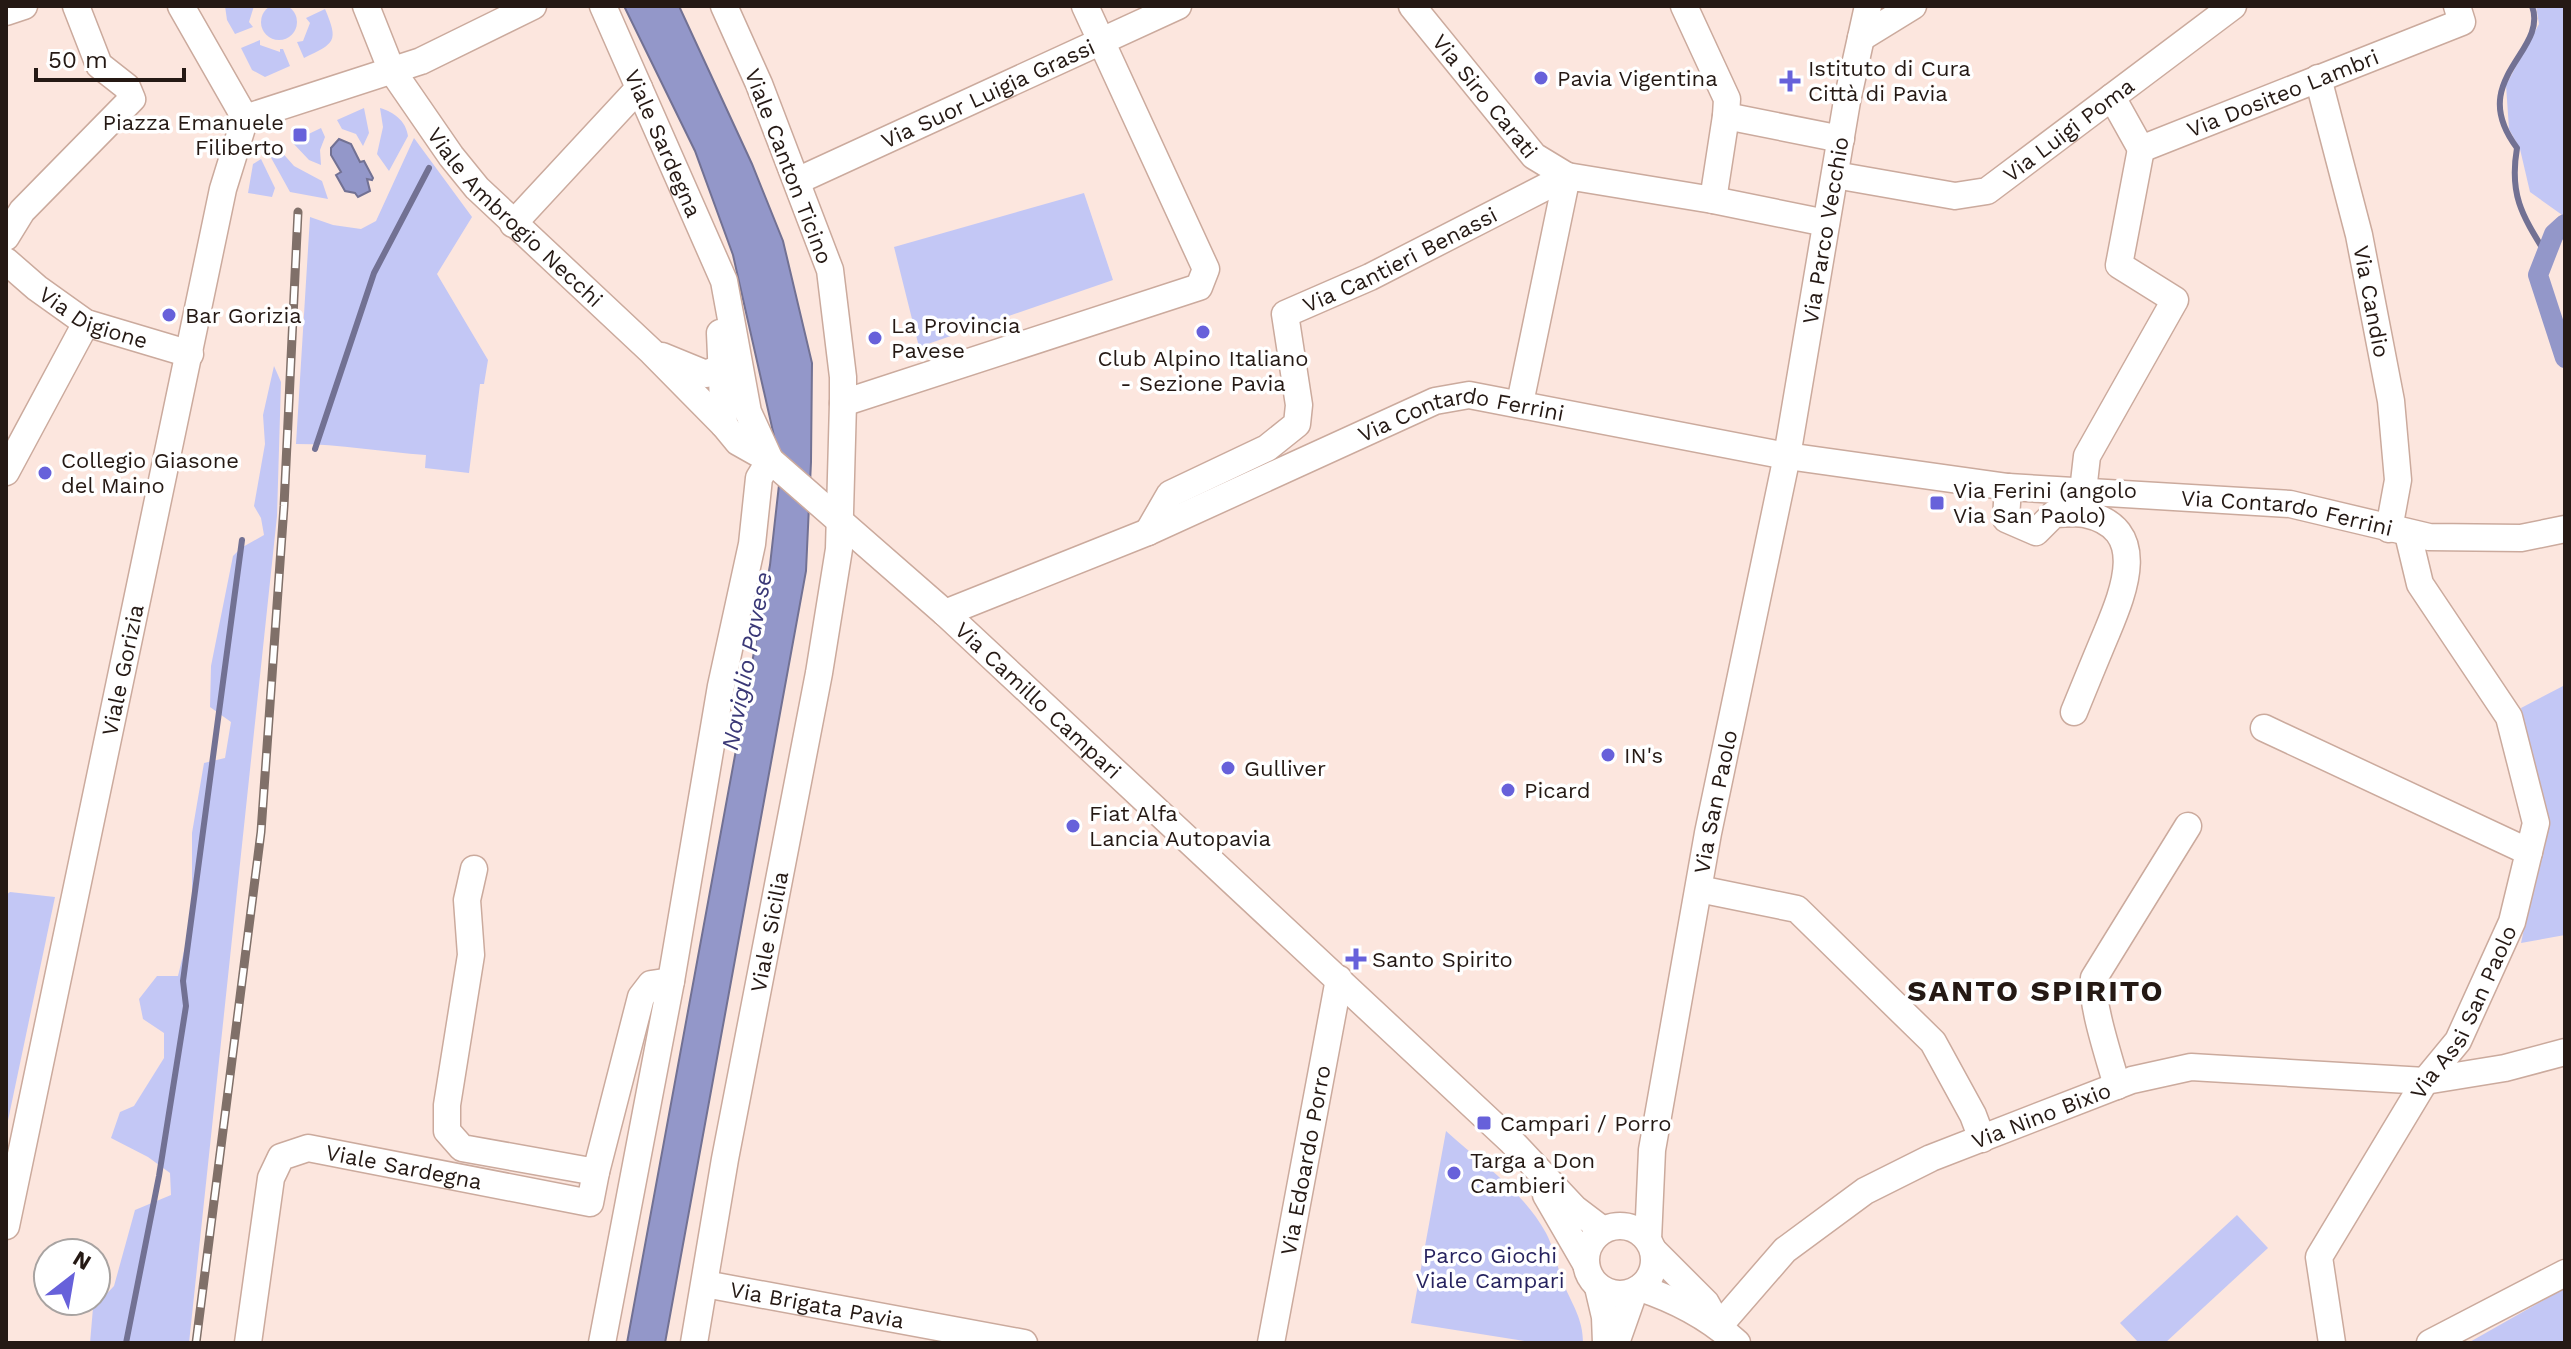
<svg xmlns="http://www.w3.org/2000/svg" width="2571" height="1349" font-family="'Work Sans',sans-serif">
<rect width="100%" height="100%" fill="#fce6de"/>
<g fill="#c3c7f5">
<circle cx="279" cy="22" r="18"/>
<path d="M225 6H254L249 22 253 27 235 34 227 20Z"/>
<path d="M2536 6H2565V217L2530 192 2520 149 2509 129 2506 85 2539 24Z"/>
<path d="M325 9C339 42 335 43 304 58L297 42 303 41 310 23 306 18Z"/>
<path d="M260 40V45L280 52V49H283L290 66 265 77 252 70 241 48Z"/>
<path d="M364 108 369 133 363 146 356 134 342 129 337 120Z"/>
<path d="M380 108C394 112 406 121 408 136L389 171 377 154 383 127Z"/>
<path d="M321 128 325 137 320 150 321 165 309 160 292 142Z"/>
<path d="M414 138 472 217 437 274 488 360 484 384H480L469 473 425 468 426 455C383 452 340 444 296 444L310 217 333 225 361 229 376 221Z"/>
<path d="M279 149 294 166 322 181 328 199 290 192 269 154Z"/>
<path d="M261 159 275 188 272 197 248 193 253 164Z"/>
<path d="M1084 193 1113 280 919 347 894 247Z"/>
<path d="M274 366 281 382 277 516 189 1343H90L93 1308 114 1286 135 1210 171 1195 170 1173 148 1157 111 1138 120 1112 134 1106 164 1058V1033L143 1019 139 999 157 976H178L192 918V833L204 763 225 758 231 722 210 707 211 666 233 556 241 548 264 535 261 518 254 506 265 444 263 415Z"/>
<path d="M2565 685V935L2521 943 2528 910 2531 758 2521 708Z"/>
<path d="M10 892 55 897 6 1130V895Z"/>
<path d="M1446 1131C1480 1162 1524 1192 1546 1233 1555 1250 1557 1268 1564 1285 1573 1306 1583 1319 1583 1343H1537L1411 1323Z"/>
<path d="M2237 1215 2268 1248 2165 1343H2139L2120 1323Z"/>
<path d="M2565 1288V1343H2468Z"/>
</g>
<g fill="#9397c9" stroke="#727193" stroke-width="2">
<path d="M624 6H679L752 164 783 241 812 363 811 462 806 571 665 1343H627L770 565 781 467 733 255 695 151Z"/>
<path d="M339 139 351 144 360 162 364 161 373 178 372 180 367 179 370 191 358 197 355 193 345 191 336 175 341 172 331 155V148Z"/>
</g>
<g fill="none" stroke-linecap="round" stroke-linejoin="round">
<g stroke="#727193" stroke-width="6">
<path d="M2532 6C2549 52 2465 79 2517 148 2509 195 2522 215 2546 254"/>
<path d="M315 449 374 273 429 168"/>
<path d="M126 1343 159 1176 186 1006 183 981 242 540"/>
</g>
<path stroke="#9397c9" stroke-width="20" d="M2565 224 2554 234 2538 275 2565 358"/>
<g stroke="#cbaa9d" stroke-width="29">
<g id="minor">
<path d="M181 6 245 118"/>
<path id="s1" d="M366 6 391 69 451 156 477 188 652 352 724 425 738 442 770 460 945 613 1512 1142 1574 1208 1603 1230"/>
<path id="s2" d="M603 6 724 281 748 412 770 460"/>
<path id="s3" d="M1412 6 1534 156 1567 176"/>
<path d="M1684 6 1727 99 1726 116 1841 139"/>
<path d="M6 12 24 6"/>
<path d="M1861 38 1913 6"/>
<path id="s4" d="M2318 78 2359 235 2391 401 2398 480 2389 529"/>
<path id="s5" d="M2112 97 2141 149 2462 22 2457 6"/>
<path d="M245 118 421 61 533 6"/>
<path id="s6" d="M1835 175 1955 196 1987 191 2233 6"/>
<path id="s7" d="M797 181 1178 6"/>
<path d="M1713 200 1726 116"/>
<path d="M513 224 639 88"/>
<path d="M6 237 22 211 132 99 127 87 99 65 76 6"/>
<path id="s8" d="M6 261 37 288 86 323 190 354"/>
<path d="M720 333 724 425"/>
<path d="M662 356 706 374 722 367"/>
<path d="M843 403 1199 287 1206 269 1085 6"/>
<path d="M1520 403 1567 176 1713 200 1826 223"/>
<path d="M6 472 86 323"/>
<path d="M2008 487 2006 519 2036 532 2054 514C2064 514 2076 512 2085 514 2150 528 2124 591 2107 632 2096 658 2085 685 2074 712"/>
<path d="M2083 491 2087 456 2175 300 2119 265 2141 149"/>
<path id="s9" d="M1148 532 1170 494 1267 448 1297 424 1299 405 1285 314 1370 277 1567 176"/>
<path id="s10" d="M945 613 1148 532 1435 401 1469 395 1787 456 2008 487 2290 504 2429 537 2521 538 2565 529"/>
<path d="M2264 728 2529 852"/>
<path d="M474 869 467 900 471 955 447 1105V1131L462 1148 596 1172 641 997 651 984 671 981"/>
<path d="M1699 889 1797 909 1933 1042 1973 1115 1982 1139"/>
<path d="M2117 1086C2110 1060 2090 1002 2094 978L2188 826"/>
<path d="M1546 1195 1586 1264"/>
<circle cx="1620" cy="1260" r="34"/>
<path id="s11" d="M6 1226 223 189 245 118"/>
<path id="s12" d="M1648 1240 1652 1150 1708 833 1787 456 1847 101 1868 6"/>
<path d="M1653 1250 1706 1303 1715 1319"/>
<path id="s13" d="M705 1284 1024 1343"/>
<path d="M1598 1287 1605 1317 1606 1343"/>
<path d="M1640 1288C1676 1300 1709 1317 1737 1343"/>
<path id="s14" d="M1719 1326 1785 1250 1865 1191 1931 1158 2132 1080 2191 1067 2425 1081 2505 1068 2565 1052"/>
<path id="s15" d="M248 1343 271 1178 281 1157 308 1148 590 1203 596 1172"/>
<path d="M602 1343 671 981 721 686 752 544 759 478 770 460"/>
<path id="s16" d="M694 1343 725 1159 819 673 839 549 843 403V377L830 270 759 84 724 6"/>
<path id="s17" d="M1271 1343 1339 979"/>
<path d="M1616 1343 1634 1292"/>
<path id="s18" d="M2332 1343 2319 1257 2425 1081 2458 1041 2512 922 2536 823 2509 717 2420 584 2408 534"/>
<path d="M2430 1343 2565 1273"/>
</g>
</g>
<use href="#minor" stroke="#fff" stroke-width="26"/>
<g stroke="#807069" stroke-width="9">
<path id="rail" d="M196 1343 261 832 284 506 298 212"/>
</g>
<use href="#rail" stroke="#fff" stroke-width="6" stroke-dasharray="18" stroke-linecap="butt"/>
</g>
<g fill="#6761da" stroke="#fff" stroke-width="3">
<circle cx="1541" cy="78" r="8"/>
<path d="M1786 69h8v8h8v8h-8v8h-8v-8h-8v-8h8z"/>
<rect x="292" y="127" width="16" height="16" rx="4"/>
<circle cx="169" cy="315" r="8"/>
<circle cx="1203" cy="332" r="8"/>
<circle cx="875" cy="338" r="8"/>
<circle cx="45" cy="473" r="8"/>
<rect x="1929" y="495" width="16" height="16" rx="4"/>
<circle cx="1608" cy="755" r="8"/>
<circle cx="1228" cy="768" r="8"/>
<circle cx="1508" cy="790" r="8"/>
<circle cx="1073" cy="826" r="8"/>
<path d="M1352 947h8v8h8v8h-8v8h-8v-8h-8v-8h8z"/>
<rect x="1476" y="1115" width="16" height="16" rx="4"/>
<circle cx="1454" cy="1173" r="8"/>
</g>
<g text-anchor="middle" stroke-width="7" stroke-linejoin="round" paint-order="stroke">
<g font-size="22" fill="#251914" stroke="#fff" text-anchor="start">
<text x="1808" y="76">Istituto di Cura<tspan x="1808" dy="25">Città di Pavia</tspan></text>
<text x="1557" y="86">Pavia Vigentina</text>
<text x="284" y="130" text-anchor="end">Piazza Emanuele<tspan x="284" dy="25">Filiberto</tspan></text>
<text x="185" y="323">Bar Gorizia</text>
<text x="891" y="333">La Provincia<tspan x="891" dy="25">Pavese</tspan></text>
<text x="1203" y="366" text-anchor="middle">Club Alpino Italiano<tspan x="1203" dy="25">- Sezione Pavia</tspan></text>
<text x="61" y="468">Collegio Giasone<tspan x="61" dy="25">del Maino</tspan></text>
<text x="1953" y="498">Via Ferini (angolo<tspan x="1953" dy="25">Via San Paolo)</tspan></text>
<text x="1624" y="763">IN's</text>
<text x="1244" y="776">Gulliver</text>
<text x="1524" y="798">Picard</text>
<text x="1089" y="821">Fiat Alfa<tspan x="1089" dy="25">Lancia Autopavia</tspan></text>
<text x="1372" y="967">Santo Spirito</text>
<text x="1500" y="1131">Campari / Porro</text>
<text x="1470" y="1168">Targa a Don<tspan x="1470" dy="25">Cambieri</tspan></text>
</g>
<g font-size="22" fill="#251914" stroke="#fff">
<text dy="8" stroke="none"><textPath href="#s7" startOffset="210">Via Suor Luigia Grassi</textPath></text>
<text dy="8" stroke="none"><textPath href="#s5" startOffset="212">Via Dositeo Lambri</textPath></text>
<text dy="8" stroke="none"><textPath href="#s3" startOffset="116">Via Siro Carati</textPath></text>
<text dy="8" stroke="none"><textPath href="#s6" startOffset="256">Via Luigi Poma</textPath></text>
<text dy="8" stroke="none"><textPath href="#s2" startOffset="150">Viale Sardegna</textPath></text>
<text transform="translate(789 166) rotate(69)" y="8">Viale Canton Ticino</text>
<text dy="8" stroke="none"><textPath href="#s1" startOffset="262">Viale Ambrogio Necchi</textPath></text>
<text dy="8" stroke="none"><textPath href="#s12" startOffset="1026">Via Parco Vecchio</textPath></text>
<text dy="8" stroke="none"><textPath href="#s9" startOffset="428">Via Cantieri Benassi</textPath></text>
<text dy="8" stroke="none"><textPath href="#s4" startOffset="230">Via Candio</textPath></text>
<text dy="8" stroke="none"><textPath href="#s8" startOffset="106">Via Digione</textPath></text>
<text dy="8" stroke="none"><textPath href="#s10" startOffset="558">Via Contardo Ferrini</textPath></text>
<text dy="8" stroke="none"><textPath href="#s10" startOffset="1396">Via Contardo Ferrini</textPath></text>
<text dy="8" stroke="none"><textPath href="#s11" startOffset="568">Viale Gorizia</textPath></text>
<text dy="8" stroke="none"><textPath href="#s1" startOffset="976">Via Camillo Campari</textPath></text>
<text dy="8" stroke="none"><textPath href="#s12" startOffset="444">Via San Paolo</textPath></text>
<text dy="8" stroke="none"><textPath href="#s16" startOffset="418">Viale Sicilia</textPath></text>
<text dy="8" stroke="none"><textPath href="#s18" startOffset="372">Via Assi San Paolo</textPath></text>
<text dy="8" stroke="none"><textPath href="#s14" startOffset="392">Via Nino Bixio</textPath></text>
<text dy="8" stroke="none"><textPath href="#s17" startOffset="186">Via Edoardo Porro</textPath></text>
<text dy="8" stroke="none"><textPath href="#s15" startOffset="316">Viale Sardegna</textPath></text>
<text dy="8" stroke="none"><textPath href="#s13" startOffset="114">Via Brigata Pavia</textPath></text>
</g>
<g font-size="22" fill="#27235f" stroke="#fff">
<text x="1490" y="1263">Parco Giochi<tspan x="1490" dy="25">Viale Campari</tspan></text>
</g>
<g font-size="24" font-style="italic" fill="#3a3877" stroke="#fff">
<text transform="translate(747 661) rotate(-79)" y="8">Naviglio Pavese</text>
</g>
<g font-size="30" font-weight="bold" letter-spacing="2" fill="#251914" stroke="#fff">
<text x="2036" y="1001">SANTO SPIRITO</text>
</g>
</g>
<rect width="2571" height="1349" fill="none" stroke="#251914" stroke-width="16"/>
<g transform="translate(72 1277) rotate(31)"><circle r="38" fill="#ffffff" stroke="#a8a3a1" stroke-width="2"/>
<path d="M0-6L14 30L0 20L-14 30Z" fill="#6761da"/>
<text y="-12" font-size="22" font-weight="bold" text-anchor="middle" fill="#251914">N</text>
</g>
<path d="M36 68v12h148v-12" fill="none" stroke="#251914" stroke-width="4"/>
<text x="48" y="68" font-size="24" fill="#251914" stroke="#ffffff" stroke-width="6" paint-order="stroke">50 m</text>
</svg>
